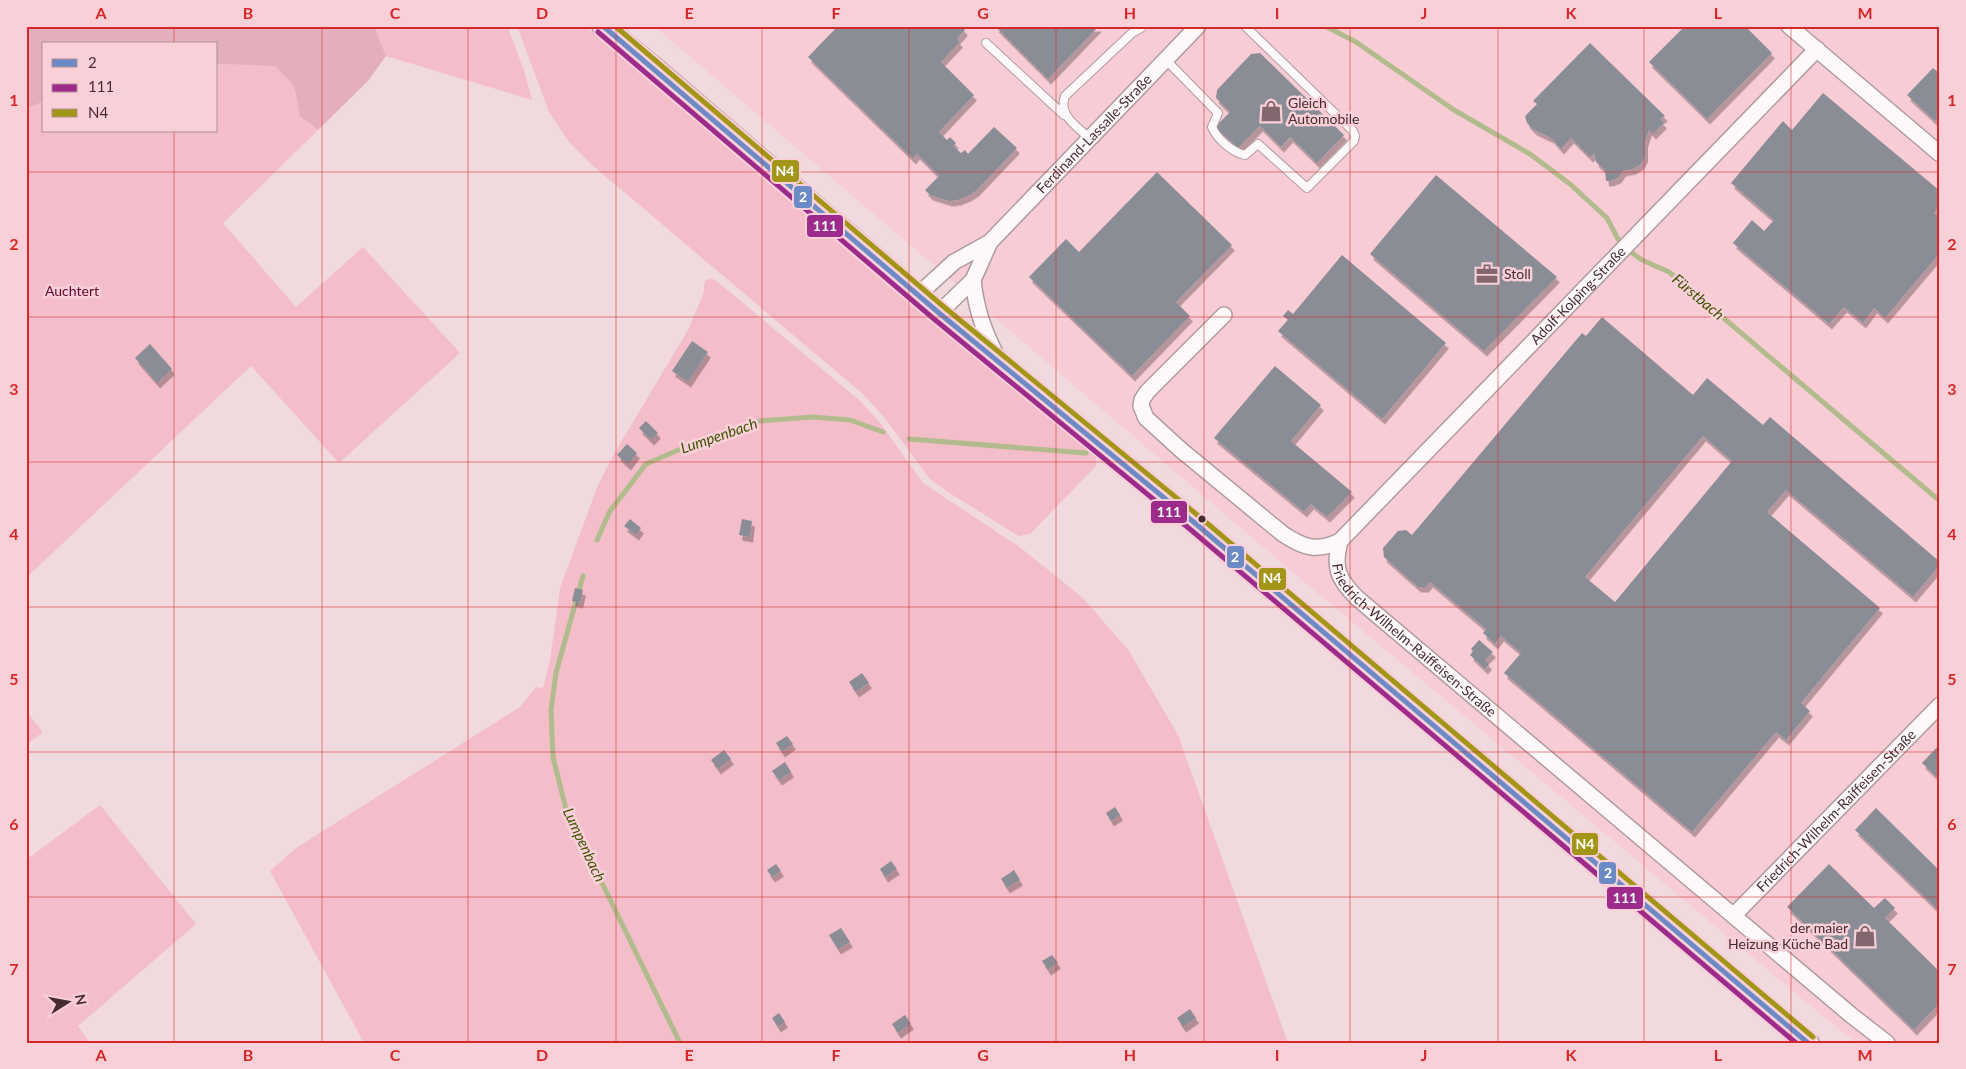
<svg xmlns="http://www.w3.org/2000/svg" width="1966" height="1069" font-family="Lato,sans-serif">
<defs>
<filter id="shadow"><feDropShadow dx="3" dy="5.5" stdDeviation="0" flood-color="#0004"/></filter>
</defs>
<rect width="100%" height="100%" fill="#f0dade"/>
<path fill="#f8ccd5" d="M654 26H1940V1043H1857L1831 1023 1277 559Z"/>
<g fill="#f3bec9">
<path d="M374 26H507L524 70 532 100 386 56Z"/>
<path d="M517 26H585L921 314 1095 451 1097 465 1030 534 1019 536 948 492 930 479 884 417 863 394 592 165 569 142 549 112Z"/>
<path d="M216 64 275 66 294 86 300 116 318 130 223 223 296 307 363 247 460 353 339 463 251 366 26 578V109L44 101V131H216Z"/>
<path d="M711 278 718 282 859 400 878 420 923 483 1021 548 1083 598 1129 651 1178 735 1288 1043H364L270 871 296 848 520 707 536 687 543 688 550 661 560 588 598 485 615 452 688 330 703 295 705 281Z"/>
<path d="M26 711 43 732 26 745Z"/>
<path d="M100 805 196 924 78 1026 90 1043H26V860Z"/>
</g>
<path fill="#e3afba" d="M26 26H374L386 56 368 81 318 130 300 116 294 86 275 66 216 64V44H44V101L26 109Z"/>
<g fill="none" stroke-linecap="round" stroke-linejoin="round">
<g stroke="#b1bb8d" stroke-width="5">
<path d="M1325 26 1356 42 1454 110 1530 154 1570 184 1607 218 1618 239 1628 250 1642 260 1669 272 1940 501"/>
<path d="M909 439 1086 453"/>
<path d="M597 540 610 511 646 464 683 448 759 421 813 417 850 420 883 432"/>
<path d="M583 576 556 673 551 710 553 757 566 809 680 1043"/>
</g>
</g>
<g fill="#8a8c96" fill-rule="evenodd" filter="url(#shadow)">
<path d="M838 26H961L965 30 957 39 960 42 941 62 974 95 939 132 947 140 950 137 956 143 953 146 961 153 965 150 968 154 994 127 1017 148 976 191 968 196 958 200 949 201 930 195 925 190 939 176 917 154 913 159 808 57Z"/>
<path d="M995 26H1099L1048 79Z"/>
<path d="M1685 26H1745L1772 53 1707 119 1649 62Z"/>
<path d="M1590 43 1665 116 1660 119 1664 123 1653 134 1649 130 1645 142V157L1641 164 1633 169 1623 171 1618 178 1610 181H1606L1605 170 1596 162 1594 153 1590 157 1571 138 1561 149 1551 138 1534 130 1527 123 1525 116 1537 104 1533 101Z"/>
<path d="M1260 53 1344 135 1317 163 1290 137 1281 147 1260 126 1238 148 1215 127 1230 112 1216 98 1217 90 1251 54Z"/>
<path d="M1933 68 1940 74V116L1935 121 1907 95Z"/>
<path d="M1823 93 1940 191V206L1934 213 1940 218V253L1885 318 1874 308 1863 323 1844 307 1829 324 1733 243 1752 220 1764 231 1774 220 1731 183 1783 121 1792 130Z"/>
<path d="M1157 172 1232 245 1176 302 1190 316 1132 376 1029 277 1066 239 1079 252Z"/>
<path d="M1436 175 1557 277 1484 351 1370 254Z"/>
<path d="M1342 255 1446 343 1382 419 1278 331 1288 320 1283 316 1288 310 1293 314Z"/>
<path d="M1602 317 1693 395 1707 378 1763 425 1770 417 1940 562V565L1913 597 1786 490 1767 512 1880 608 1801 703 1810 711 1786 740 1776 732 1692 832 1504 673 1521 653 1501 636 1495 644 1483 633 1486 629 1430 582 1426 587H1418L1384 557 1383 548 1398 531 1406 530 1412 535 1582 333 1586 336ZM1703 436 1732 461 1615 602 1585 577Z"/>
<path d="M692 341 708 352 688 382 672 371Z"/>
<path d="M150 344 172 369 157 383 135 358Z"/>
<path d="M1275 366 1321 405 1291 441 1352 492 1327 517 1311 504 1304 512 1214 438Z"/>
<path d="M646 421 658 433 651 440 639 428Z"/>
<path d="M627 444 637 453 628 465 617 455Z"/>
<path d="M630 519 641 528 636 535 624 526Z"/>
<path d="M742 519 752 521 750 537 739 535Z"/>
<path d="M575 588 583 590 580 603 572 601Z"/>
<path d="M1479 640 1493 652 1485 660 1489 664 1485 669 1470 655 1473 651 1471 649Z"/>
<path d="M862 673 869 683 856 692 849 682Z"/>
<path d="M787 736 793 744 782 752 776 743Z"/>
<path d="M1940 744V780L1922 763Z"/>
<path d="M724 750 731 759 718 769 711 760Z"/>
<path d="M785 762 791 772 779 780 772 771Z"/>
<path d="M1115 807 1120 815 1111 821 1106 813Z"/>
<path d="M1876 808 1940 871V912L1855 830Z"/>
<path d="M891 861 897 869 885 877 880 869Z"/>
<path d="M776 864 781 871 772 877 767 870Z"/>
<path d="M1829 864 1874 908 1885 898 1895 908 1885 918 1940 972V1008L1937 1006 1914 1030 1787 907Z"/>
<path d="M1014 870 1020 880 1007 888 1001 879Z"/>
<path d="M841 928 850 942 838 949 829 935Z"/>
<path d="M1052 955 1058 963 1048 970 1042 961Z"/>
<path d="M1190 1009 1196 1018 1183 1027 1177 1018Z"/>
<path d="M779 1013 785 1022 778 1027 772 1018Z"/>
<path d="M905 1015 911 1024 898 1033 892 1024Z"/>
</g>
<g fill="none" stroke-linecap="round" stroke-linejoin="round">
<g stroke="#b09b9f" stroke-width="10">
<g id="lane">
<path d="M986 43 1064 115"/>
<path d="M1165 59 1218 113 1212 127C1217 139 1232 152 1245 155L1258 144 1307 188 1354 141 1355 136 1353 131 1245 26"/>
<path d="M1089 138C1077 126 1058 116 1065 96L1132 33 1141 28"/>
</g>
</g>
<g stroke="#b09b9f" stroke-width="18">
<g id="street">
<path d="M1789 26 1940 154"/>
<path d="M973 280C976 310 984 331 998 359"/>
<path id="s1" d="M918 295 954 262 990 242 1198 26"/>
<path d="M939 313 973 280 990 242"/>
<path id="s2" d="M1224 315 1147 392 1142 400 1141 406 1146 418 1181 450 1283 534C1304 548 1317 552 1340 541 1333 568 1338 579 1357 598L1851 1015 1887 1043"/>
<path id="s3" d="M1340 541 1817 49"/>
<path id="s4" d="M1734 915 1940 705"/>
</g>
</g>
<g stroke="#b09b9f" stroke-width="24">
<path id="secondary" d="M603 26 661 74 939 313 1196 524 1808 1043"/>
</g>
<use href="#lane" stroke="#fdf9fa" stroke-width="8"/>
<use href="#street" stroke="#fdf9fa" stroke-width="15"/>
<use href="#secondary" stroke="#fdf9fa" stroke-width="21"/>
<g stroke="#fad0d8" stroke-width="9">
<path id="bus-1" d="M603 26 939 313 1196 524 1808 1043"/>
</g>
<g stroke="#fad0d8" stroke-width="9">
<path id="bus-2" d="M598 32 934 319 1191 530 1796 1043"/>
</g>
<g stroke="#fad0d8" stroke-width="9">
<path id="bus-3" d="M615 26 944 307 1201 518 1813 1037"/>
</g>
<use href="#bus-1" stroke="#6c8bc6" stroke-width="5"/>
<use href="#bus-2" stroke="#9d2b8c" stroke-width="5"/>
<use href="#bus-3" stroke="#a29518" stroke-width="5"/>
</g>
<path fill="none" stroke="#d62828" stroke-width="1" stroke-opacity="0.55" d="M174 26V44M322 26V1043M468 26V1043M616 26V1043M762 26V1043M909 26V1043M1056 26V1043M1204 26V1043M1350 26V1043M1498 26V1043M1644 26V1043M1791 26V1043M174 131V1043M26 172H1940M26 317H1940M26 462H1940M26 607H1940M26 752H1940M26 897H1940"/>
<defs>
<g id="shop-bare" transform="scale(1.725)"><path d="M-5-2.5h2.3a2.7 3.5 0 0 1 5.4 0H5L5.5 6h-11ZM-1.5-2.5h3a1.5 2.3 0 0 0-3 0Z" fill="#82686e" stroke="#fad0d8" stroke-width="2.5" paint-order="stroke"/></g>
<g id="office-bare" transform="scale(1.725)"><path d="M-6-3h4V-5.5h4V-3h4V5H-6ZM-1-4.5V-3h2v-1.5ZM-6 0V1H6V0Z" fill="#82686e" stroke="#fad0d8" stroke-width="2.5" paint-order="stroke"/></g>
</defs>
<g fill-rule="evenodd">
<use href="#shop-bare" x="1271" y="111"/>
<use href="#office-bare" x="1487" y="274"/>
<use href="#shop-bare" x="1865" y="936"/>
</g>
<circle fill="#462b31" stroke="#fad0d8" stroke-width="2" cx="1202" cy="519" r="4.5"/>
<g text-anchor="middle" stroke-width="5" stroke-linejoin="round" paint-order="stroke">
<g font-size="14" fill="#462b31" stroke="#fad0d8" text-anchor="start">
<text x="1288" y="108">Gleich<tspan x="1288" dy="16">Automobile</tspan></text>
<text x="1504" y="279">Stoll</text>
<text x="1848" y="933" text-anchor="end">der maier<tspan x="1848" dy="16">Heizung Küche Bad</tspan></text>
</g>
<g font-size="14" fill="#462b31" stroke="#fad0d8">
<text dy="5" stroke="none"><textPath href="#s1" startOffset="240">Ferdinand-Lassalle-Straße</textPath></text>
<text dy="5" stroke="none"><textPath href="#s3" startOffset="342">Adolf-Kolping-Straße</textPath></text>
<text dy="5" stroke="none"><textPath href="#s2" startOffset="511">Friedrich-Wilhelm-Raiffeisen-Straße</textPath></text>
<text dy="5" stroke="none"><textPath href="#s4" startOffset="146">Friedrich-Wilhelm-Raiffeisen-Straße</textPath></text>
</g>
<g font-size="14" fill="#65072d" stroke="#fad0d8">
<text x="72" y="296">Auchtert</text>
</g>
<g font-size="15" font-style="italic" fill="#3e5304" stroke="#fad0d8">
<text transform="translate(1698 297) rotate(40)" y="5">Fürstbach</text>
<text transform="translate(719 436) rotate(-19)" y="5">Lumpenbach</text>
<text transform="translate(584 845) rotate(65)" y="5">Lumpenbach</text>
</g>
</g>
<g stroke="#fad0d8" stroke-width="2">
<rect x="771" y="159" width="29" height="24" rx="5" fill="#a29518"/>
<rect x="793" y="185" width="20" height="24" rx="5" fill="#6c8bc6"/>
<rect x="806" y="214" width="38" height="24" rx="5" fill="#9d2b8c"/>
<rect x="1150" y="500" width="38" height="24" rx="5" fill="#9d2b8c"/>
<rect x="1226" y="545" width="19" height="24" rx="5" fill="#6c8bc6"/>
<rect x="1258" y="567" width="29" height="24" rx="5" fill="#a29518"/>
<rect x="1571" y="832" width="28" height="24" rx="5" fill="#a29518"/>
<rect x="1598" y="861" width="19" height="24" rx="5" fill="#6c8bc6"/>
<rect x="1606" y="886" width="38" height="24" rx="5" fill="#9d2b8c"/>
</g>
<g font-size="14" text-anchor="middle" font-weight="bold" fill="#fff">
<text x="785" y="176">N4</text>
<text x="803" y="202">2</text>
<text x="825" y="231">111</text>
<text x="1169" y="517">111</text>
<text x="1235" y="562">2</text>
<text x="1272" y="583">N4</text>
<text x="1585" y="849">N4</text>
<text x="1608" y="878">2</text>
<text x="1625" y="903">111</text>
</g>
<rect width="1966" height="1069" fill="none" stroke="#fad0d8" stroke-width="55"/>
<rect x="42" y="42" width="175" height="90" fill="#fad0d8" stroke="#b28e95"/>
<rect x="52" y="59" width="25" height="8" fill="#6c8bc6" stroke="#b28e95"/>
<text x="88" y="68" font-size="15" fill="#462b31">2</text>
<rect x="52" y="84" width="25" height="8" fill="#9d2b8c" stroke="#b28e95"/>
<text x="88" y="92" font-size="15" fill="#462b31">111</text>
<rect x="52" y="109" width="25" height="8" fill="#a29518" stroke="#b28e95"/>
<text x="88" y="118" font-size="15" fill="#462b31">N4</text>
<g transform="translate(68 1002) rotate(79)" stroke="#fad0d8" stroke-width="4" paint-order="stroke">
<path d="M0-4L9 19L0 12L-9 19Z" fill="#462b31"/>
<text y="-8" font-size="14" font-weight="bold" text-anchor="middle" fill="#462b31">N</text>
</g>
<rect x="28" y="28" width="1910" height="1014" fill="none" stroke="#d62828" stroke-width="2"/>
<g font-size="16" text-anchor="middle" font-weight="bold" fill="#d62828">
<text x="101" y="19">A</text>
<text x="248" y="19">B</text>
<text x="395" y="19">C</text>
<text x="542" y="19">D</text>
<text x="689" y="19">E</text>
<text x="836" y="19">F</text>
<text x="983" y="19">G</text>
<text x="1130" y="19">H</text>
<text x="1277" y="19">I</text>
<text x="1424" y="19">J</text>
<text x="1571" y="19">K</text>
<text x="1718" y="19">L</text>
<text x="1865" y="19">M</text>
<text x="14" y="106">1</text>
<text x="1952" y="106">1</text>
<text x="14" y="250">2</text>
<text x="1952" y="250">2</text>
<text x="14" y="395">3</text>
<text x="1952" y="395">3</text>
<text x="14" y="540">4</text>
<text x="1952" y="540">4</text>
<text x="14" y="685">5</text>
<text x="1952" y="685">5</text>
<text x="14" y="830">6</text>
<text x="1952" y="830">6</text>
<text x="14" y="975">7</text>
<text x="1952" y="975">7</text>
<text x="101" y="1061">A</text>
<text x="248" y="1061">B</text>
<text x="395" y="1061">C</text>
<text x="542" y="1061">D</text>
<text x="689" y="1061">E</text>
<text x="836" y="1061">F</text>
<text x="983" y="1061">G</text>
<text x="1130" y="1061">H</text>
<text x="1277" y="1061">I</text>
<text x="1424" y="1061">J</text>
<text x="1571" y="1061">K</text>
<text x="1718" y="1061">L</text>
<text x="1865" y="1061">M</text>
</g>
</svg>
